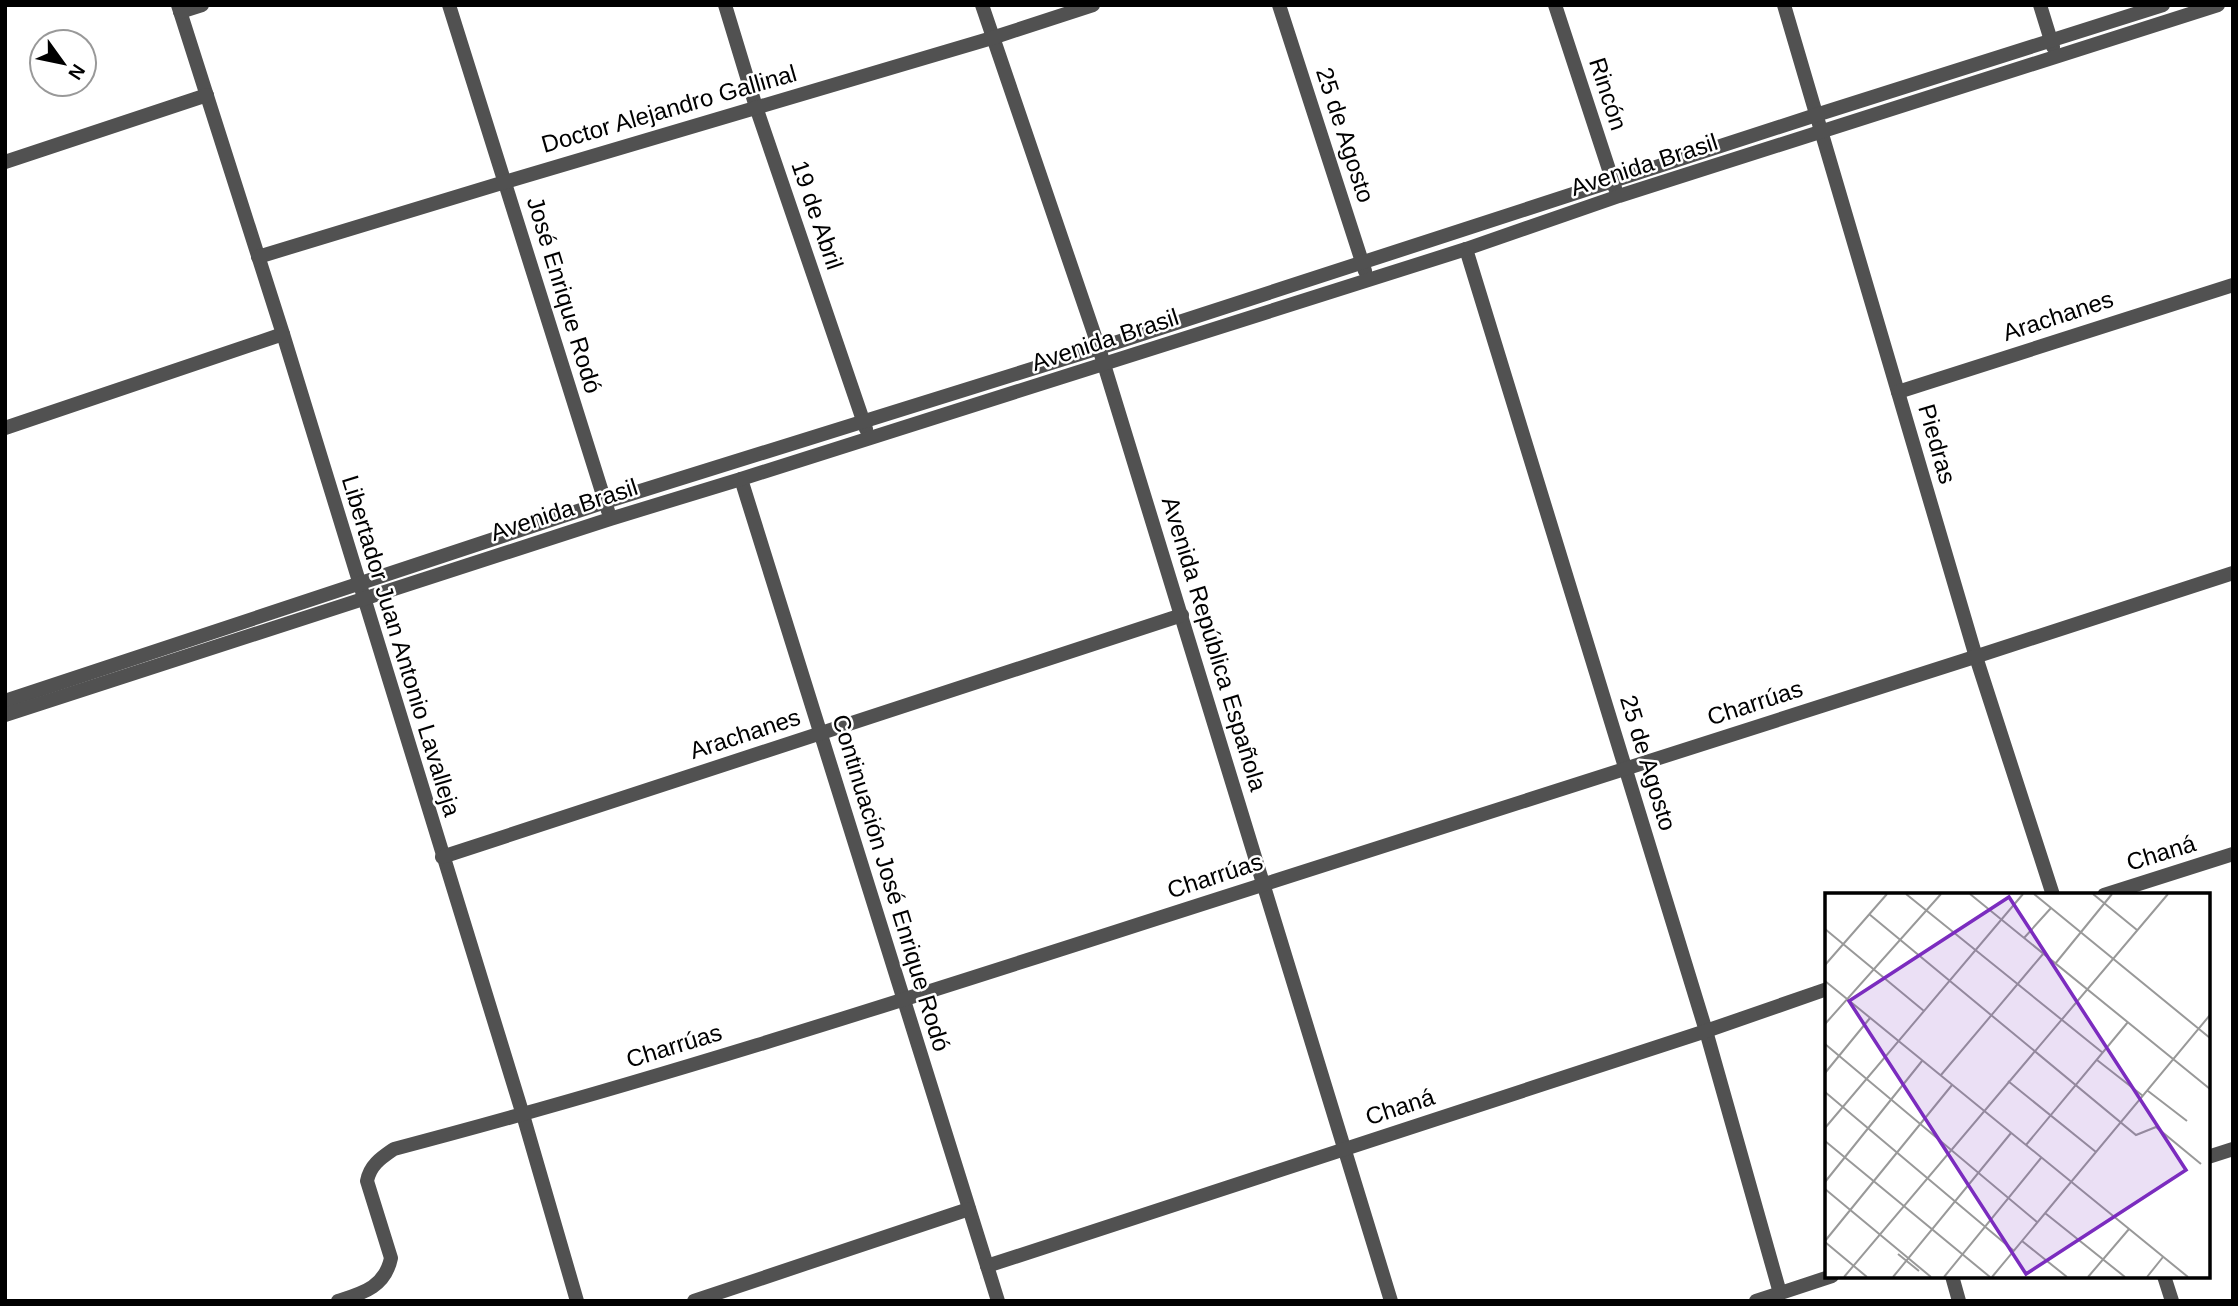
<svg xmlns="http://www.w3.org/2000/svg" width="2238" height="1306" font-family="Arial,sans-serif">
<rect width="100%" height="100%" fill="#fff"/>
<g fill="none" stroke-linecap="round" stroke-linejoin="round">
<g stroke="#515151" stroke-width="14">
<path d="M178 5 283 334 523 1115 577 1301"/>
<path d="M449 5 608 511"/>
<path d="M725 5 756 107 866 429"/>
<path d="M982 5 1099 348 1391 1301"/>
<path d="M1279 5 1365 271"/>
<path d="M1555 5 1615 188"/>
<path d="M1784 5 1976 657 2053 895"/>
<path d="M2040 5 2053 47"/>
<path d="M180 12 202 5"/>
<path d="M5 162 207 95"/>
<path d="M1466 249 1706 1031 1780 1293"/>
<path d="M258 257 505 182 992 38 1093 5"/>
<path d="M1898 392 2233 285"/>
<path d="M5 428 283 334"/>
<path d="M741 479 998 1301"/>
<path d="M5 701 605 502 1099 348 1816 115 2163 5"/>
<path d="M5 715 610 519 741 479 1466 249 1619 196 2218 5"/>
<path d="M442 857 1182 615"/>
<path d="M2104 895 2233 854"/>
<path d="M2208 1157 2233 1149"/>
<path d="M987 1266 1706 1031 1827 989"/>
<path d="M1952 1276 1959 1301"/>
<path d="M2164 1276 2172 1301"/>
<path d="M338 1301C363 1293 385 1287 391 1258L367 1181C370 1165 381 1158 394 1149 688 1072 976 976 1265 884 1587 780 1911 679 2233 573"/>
<path d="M694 1301 969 1209"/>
<path d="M1756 1301 1832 1276"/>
</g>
</g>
<g text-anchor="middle" stroke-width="5" stroke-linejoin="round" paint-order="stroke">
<g font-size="24" fill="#000" stroke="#fff">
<text transform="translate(1608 94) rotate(72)" y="8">Rincón</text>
<text transform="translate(669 109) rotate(-16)" y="8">Doctor Alejandro Gallinal</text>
<text transform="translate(1345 135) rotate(72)" y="8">25 de Agosto</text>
<text transform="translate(1644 165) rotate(-18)" y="8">Avenida Brasil</text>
<text transform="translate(817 215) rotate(71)" y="8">19 de Abril</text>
<text transform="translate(564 295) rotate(73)" y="8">José Enrique Rodó</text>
<text transform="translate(2058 316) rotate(-18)" y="8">Arachanes</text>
<text transform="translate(1105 340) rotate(-18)" y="8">Avenida Brasil</text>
<text transform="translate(1937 444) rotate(74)" y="8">Piedras</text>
<text transform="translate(564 510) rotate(-18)" y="8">Avenida Brasil</text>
<text transform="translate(1214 644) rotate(73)" y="8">Avenida República Española</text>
<text transform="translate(401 646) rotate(73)" y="8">Libertador Juan Antonio Lavalleja</text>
<text transform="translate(1755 703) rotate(-18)" y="8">Charrúas</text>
<text transform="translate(745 734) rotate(-18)" y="8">Arachanes</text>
<text transform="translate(1648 763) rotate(73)" y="8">25 de Agosto</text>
<text transform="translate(2161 853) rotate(-17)" y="8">Chaná</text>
<text transform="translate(1215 876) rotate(-18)" y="8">Charrúas</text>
<text transform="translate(891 883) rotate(73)" y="8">Continuación José Enrique Rodó</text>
<text transform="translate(674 1046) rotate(-17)" y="8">Charrúas</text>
<text transform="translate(1400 1107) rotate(-18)" y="8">Chaná</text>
</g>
</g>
<g transform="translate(1825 893)">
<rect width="385" height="385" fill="#fff"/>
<path fill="none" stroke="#999" stroke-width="2" d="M81 1 278 160M145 1 385 196M209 1 385 145M268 1 312 37M44 21 311 242 331 234 376 271M0 36 99 118M199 45 226 15M230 71 287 1M0 72 62 1M0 88 363 384M0 131 116 1M0 151 212 329M272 167 318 203M0 180 45 125M116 182 218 61M183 188 271 259M323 198 362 228M0 199 189 358M0 235 198 1M0 248 165 384M201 252 303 129M0 289 97 168M0 296 106 384M220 320 300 384M0 348 127 192M197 348 242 384M0 349 42 384M73 361 94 378M19 384 343 1M68 384 186 240M119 384 216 265M167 384 385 122M263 384 304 336M322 384 338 364"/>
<path fill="#7b2cbf" fill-opacity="0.15" stroke="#7b2cbf" stroke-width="3.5" d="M184 4 361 277 201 381 24 108Z"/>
<rect width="385" height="385" fill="none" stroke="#000" stroke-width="3.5"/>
</g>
<rect width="2238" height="1306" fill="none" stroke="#000000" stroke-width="14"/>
<g transform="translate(63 63) rotate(123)"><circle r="33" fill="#ffffff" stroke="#999999" stroke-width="2"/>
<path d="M0-5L12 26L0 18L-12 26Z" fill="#000000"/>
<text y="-10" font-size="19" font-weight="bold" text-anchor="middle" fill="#000000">N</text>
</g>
</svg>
